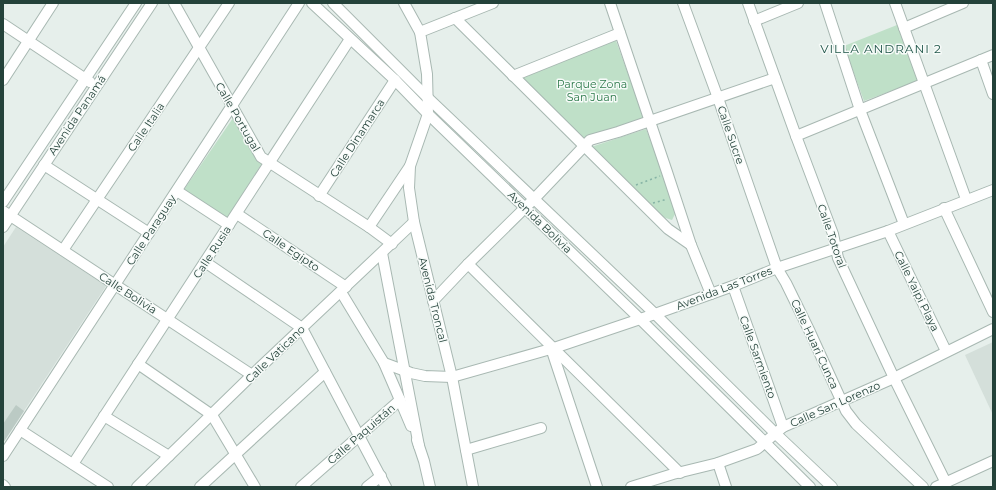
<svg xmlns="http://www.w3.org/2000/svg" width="996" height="490" font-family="Montserrat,sans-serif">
<rect width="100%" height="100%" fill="#e6efeb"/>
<g fill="#d4dfda">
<path d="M16 227 106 286 3 443V247Z"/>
<path d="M993 342V415L965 355Z"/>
</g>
<g fill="#bfe0c8">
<path d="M897 25 918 81 864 101 844 46Z"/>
<path d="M615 38 644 118 584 138 520 78Z"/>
<path d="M233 118 254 155 262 163 226 220 183 191Z"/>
<path d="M646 129C657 157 669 185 675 214L672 220C655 216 644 198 632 186 619 172 605 160 591 147Z"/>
</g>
<path fill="#bbcac4" d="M16 405 24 411 3 443V424Z"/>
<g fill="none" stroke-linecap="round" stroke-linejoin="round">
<g stroke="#a8b8b2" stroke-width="12">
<g id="minor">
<path d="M174 3 261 157 369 227 392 244"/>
<path d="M312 3 395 80 428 114 640 319 810 487"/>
<path d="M333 3 427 97 655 314 776 434 832 487"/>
<path d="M404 3 420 32"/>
<path d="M610 3 667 172 691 245 711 294"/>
<path d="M683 3 718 98 777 268 786 283 810 332 846 411 856 424 923 487"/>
<path d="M748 3 796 136 833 234 838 258 894 378 946 483"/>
<path d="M825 3 860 110 904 224"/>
<path d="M895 3 966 199"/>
<path d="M455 18 668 229 691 245"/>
<path d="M754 21 798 3"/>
<path d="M3 24 90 82"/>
<path d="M904 28 963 3"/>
<path d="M981 60 993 94"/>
<path d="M513 76 620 33"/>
<path d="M3 80 53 3"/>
<path d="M796 136 993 55"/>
<path d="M44 165 149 233"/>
<path d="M177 191 229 225"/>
<path d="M319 196 395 80"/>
<path d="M3 202 136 3"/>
<path d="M944 208 993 312"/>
<path d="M3 211 252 375"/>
<path d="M237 214 346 287"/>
<path d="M3 227 152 3"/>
<path d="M369 227 410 166"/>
<path d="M888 231 946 351"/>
<path d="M63 250 229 3"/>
<path d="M382 253 419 446"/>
<path d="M205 262 302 328 386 487"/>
<path d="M468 264 680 473"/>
<path d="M733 286 783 427"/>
<path d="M433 301 468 264 534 199 590 140 618 132 775 78"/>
<path d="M551 348 597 487"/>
<path d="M384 363 411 373 425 376 452 377 554 348 655 314 733 286 777 268 888 231 993 190"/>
<path d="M138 364 212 415 255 487"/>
<path d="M400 400 411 426"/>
<path d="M104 416 169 456"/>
<path d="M20 430 108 487"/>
<path d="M417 440 424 461 430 487"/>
<path d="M466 450 541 428"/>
<path d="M3 456 299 3"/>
<path d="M718 463 726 487"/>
<path d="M73 464 350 39"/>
<path d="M3 485 5 487"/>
<path d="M137 487 252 375 414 222"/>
<path d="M200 487 325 372"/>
<path d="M301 487 400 400 384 363 341 292"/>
<path d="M367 487 381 476"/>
<path d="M473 487 452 377 414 222 409 188 410 166 428 114 427 74 420 32 493 3"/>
<path d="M631 487 673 474 718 463 757 449 783 427 894 378 993 329"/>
<path d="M936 487 993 461"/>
</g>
</g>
<g stroke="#86b3a5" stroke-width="1.5" stroke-dasharray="2 3" stroke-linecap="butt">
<path d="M636 185 660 176"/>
<path d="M653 203 664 200 666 197"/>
</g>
<use href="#minor" stroke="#fff" stroke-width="10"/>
</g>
<g text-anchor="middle" stroke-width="3" stroke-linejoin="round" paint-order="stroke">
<g font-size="11" fill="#2d7a4b" stroke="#f7fbf9">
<text x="592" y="88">Parque Zona<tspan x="592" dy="13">San Juan</tspan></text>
</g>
<g font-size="11" fill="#24423a" stroke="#f7fbf9">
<text transform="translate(77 115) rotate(-56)" y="4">Avenida Panamá</text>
<text transform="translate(238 117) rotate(60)" y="4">Calle Portugal</text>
<text transform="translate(146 127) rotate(-56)" y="4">Calle Italia</text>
<text transform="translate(731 135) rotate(71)" y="4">Calle Sucre</text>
<text transform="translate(357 138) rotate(-57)" y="4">Calle Dinamarca</text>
<text transform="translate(540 222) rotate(44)" y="4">Avenida Bolivia</text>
<text transform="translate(151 230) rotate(-57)" y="4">Calle Paraguay</text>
<text transform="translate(832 236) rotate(71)" y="4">Calle Totoral</text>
<text transform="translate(291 250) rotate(34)" y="4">Calle Egipto</text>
<text transform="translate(212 252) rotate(-57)" y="4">Calle Rusia</text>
<text transform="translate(724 288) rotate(-21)" y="4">Avenida Las Torres</text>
<text transform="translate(917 291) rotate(64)" y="4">Calle Yaipi Playa</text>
<text transform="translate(128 293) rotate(33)" y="4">Calle Bolivia</text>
<text transform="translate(433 300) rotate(76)" y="4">Avenida Troncal</text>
<text transform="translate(815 344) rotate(65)" y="4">Calle Huari Cunca</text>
<text transform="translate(275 354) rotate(-44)" y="4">Calle Vaticano</text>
<text transform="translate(758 357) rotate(70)" y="4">Calle Sarmiento</text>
<text transform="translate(835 404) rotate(-24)" y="4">Calle San Lorenzo</text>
<text transform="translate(361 434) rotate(-41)" y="4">Calle Paquistán</text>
</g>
<g font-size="12" letter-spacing="1" fill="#1f5548" stroke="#f7fbf9">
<text x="881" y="53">VILLA ANDRANI 2</text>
</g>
</g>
<rect width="996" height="490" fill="none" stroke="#24423a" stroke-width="8"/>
</svg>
